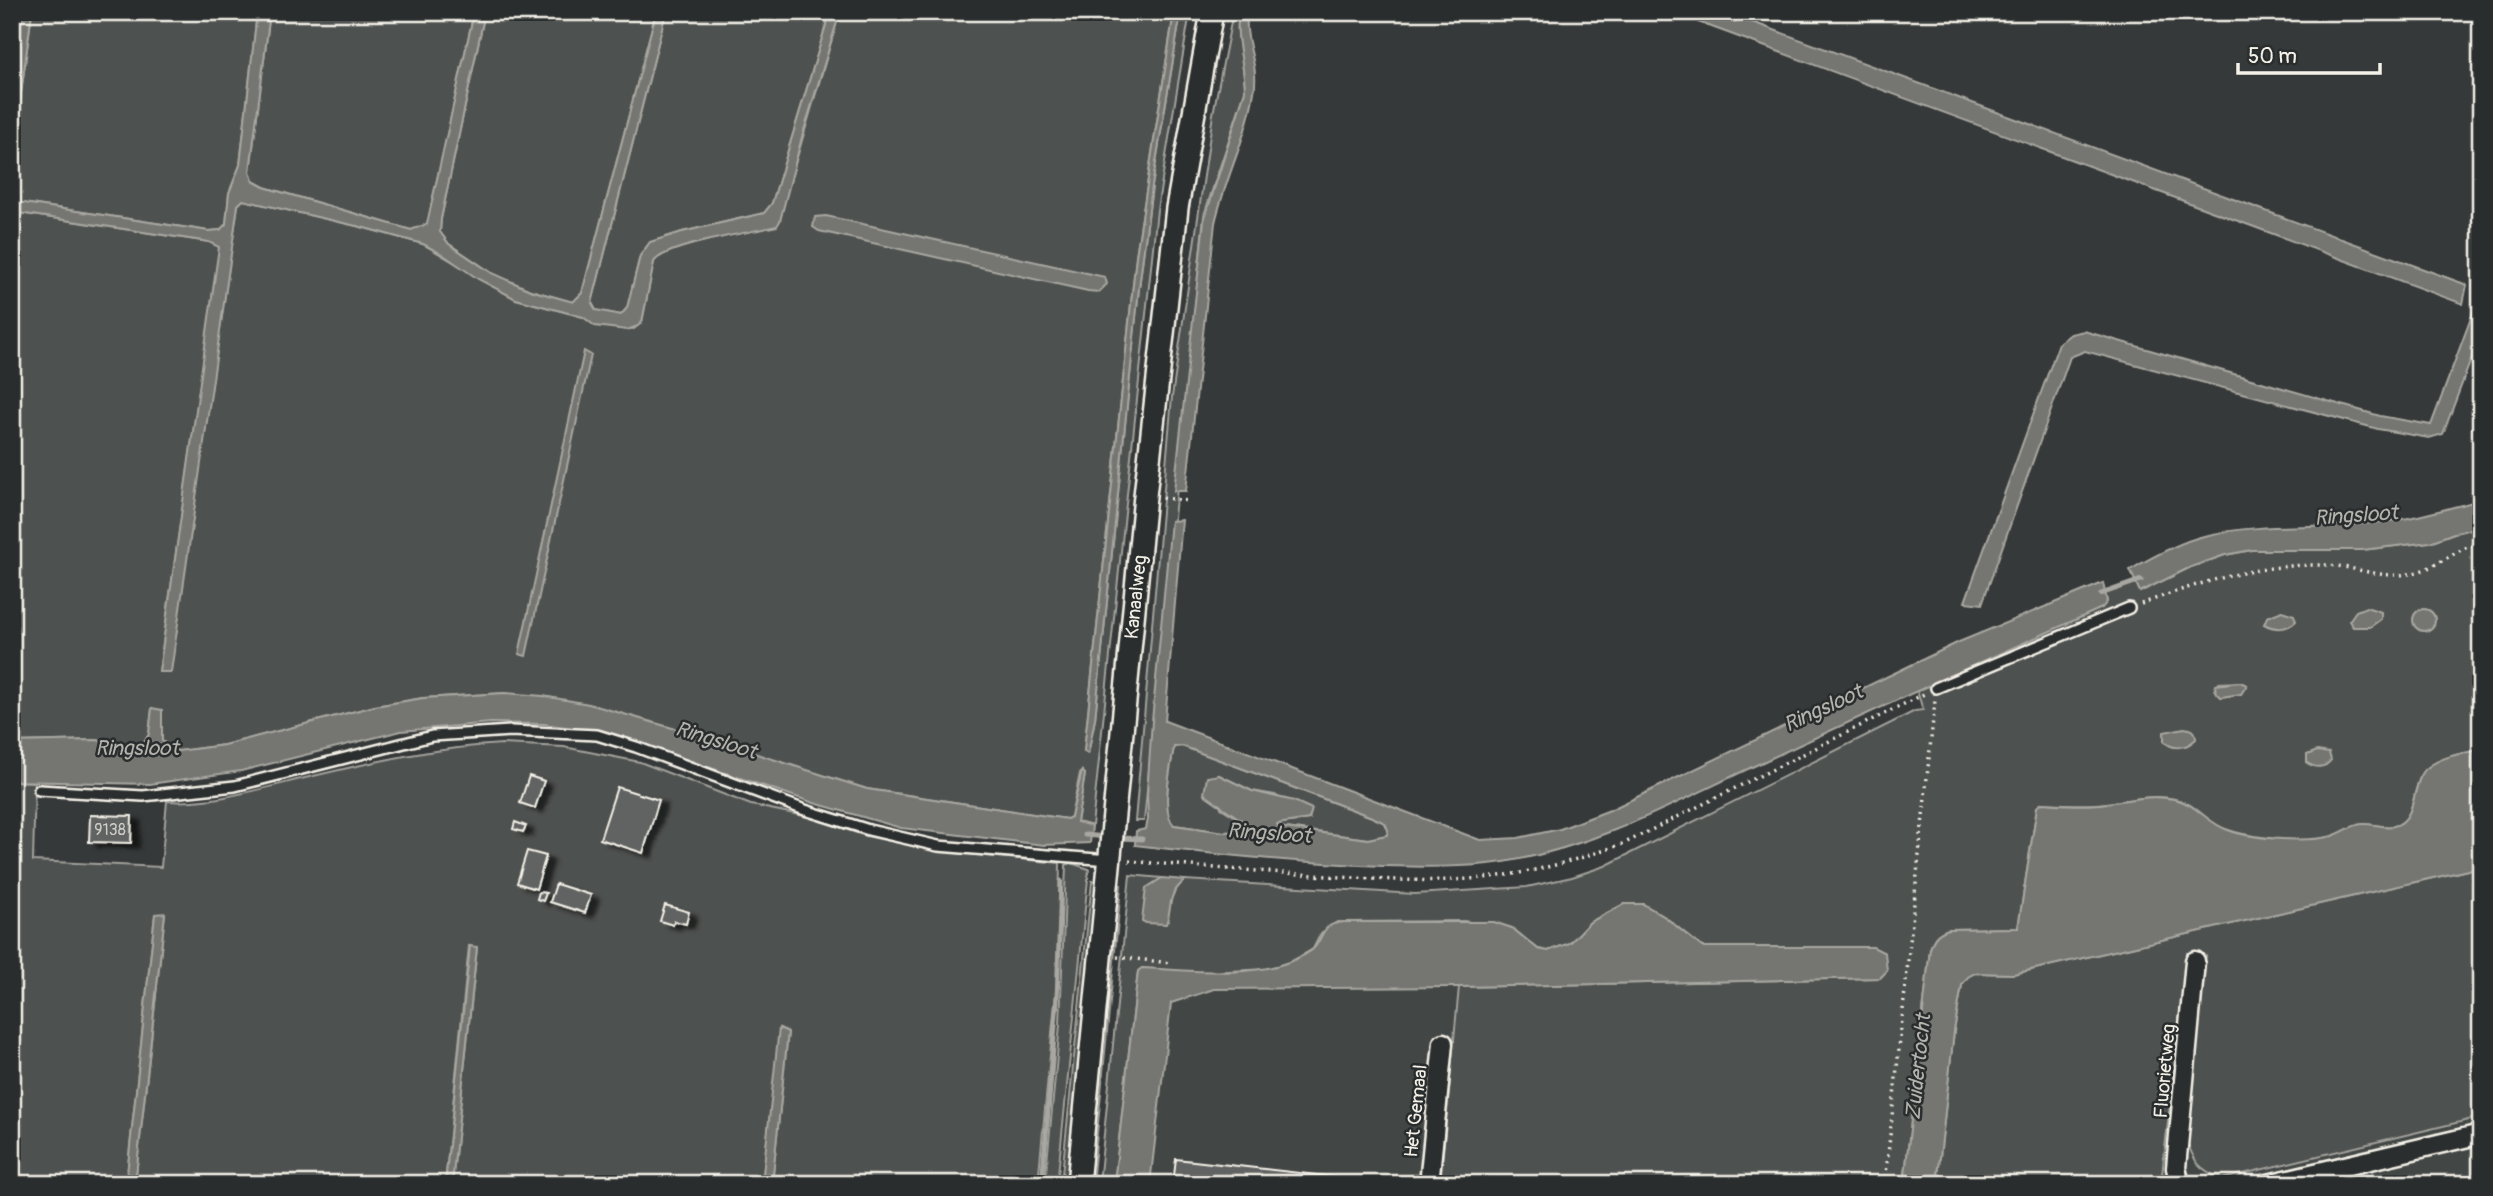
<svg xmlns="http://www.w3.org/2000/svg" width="2493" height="1196" font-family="Pangolin,sans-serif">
<defs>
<filter id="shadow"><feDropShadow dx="8" dy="4.5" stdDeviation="2" flood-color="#0009"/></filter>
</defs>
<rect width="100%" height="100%" fill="#363939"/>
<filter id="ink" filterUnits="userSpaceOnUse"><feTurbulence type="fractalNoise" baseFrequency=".0143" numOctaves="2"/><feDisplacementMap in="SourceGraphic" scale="14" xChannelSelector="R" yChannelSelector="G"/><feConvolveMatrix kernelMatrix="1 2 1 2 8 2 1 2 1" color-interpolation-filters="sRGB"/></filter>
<g filter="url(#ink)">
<path fill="#434645" d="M2481 846V1184H1150L1171 1003 1214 989Z"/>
<g fill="#4e514f" stroke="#a1a19c" stroke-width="2" fill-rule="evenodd">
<path d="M12 12H22L12 76Z"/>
<path d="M32 12H257L240 165 229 193 226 224 220 230 209 231 16 202 12 199V159Z"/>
<path d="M270 12H474L427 225 411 230 264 187 253 181 250 172Z"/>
<path d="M485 12H656L582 293 573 302 530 290 492 273 449 244 440 232 441 219Z"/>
<path d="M666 12H830L772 203 764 213 682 232 650 242 640 256 627 308 621 315 595 310 592 303Z"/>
<path d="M840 12H1174L1136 256 1084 751 1088 754 1095 719 1139 288 1152 186 1181 12H1190L1157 210 1092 826 1077 822 1085 774 1082 771 1080 773 1071 817 1067 819 867 789 750 753 505 693 423 698 375 706 224 745 178 751 162 741V710L152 709 149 734 140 750 97 740 12 742V212L209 242 220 246 159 671 170 672 238 205 243 200 361 227 423 244 516 299 584 317 595 326 634 329 642 322 654 262C664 245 753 232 777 225Z"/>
<path d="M1233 12H1239C1234 39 1245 64 1245 91L1204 215 1144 821H1135L1172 397 1213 114Z"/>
<path d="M2481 527V750C2461 753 2431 758 2420 778 2413 791 2414 818 2398 825 2387 829 2376 824 2366 825 2353 827 2343 833 2331 837 2305 845 2244 837 2220 827 2202 820 2196 803 2175 799 2148 793 2123 803 2096 804 2078 805 2060 804 2042 803L2037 807 2018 928 1949 929C1937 933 1934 937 1930 949L1904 1184H1440L1459 987 1880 978 1887 971 1873 947H1702L1665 917 1643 904H1624L1590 922 1570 943 1548 951 1538 949 1512 928 1464 921 1344 922H1337L1320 935 1313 949 1292 961 1268 969 1189 973 1142 968 1138 971 1114 1184H1099L1130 875 1162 878 1146 888 1168 920C1169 902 1171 892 1185 880L1415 894 1527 887 1572 877 1605 866 1915 711 1923 710 1917 691 2107 602 2105 593 2136 582 2140 592 2191 567 2225 555 2252 550H2362L2429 542 2454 533ZM2240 682 2241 694 2221 697 2215 690 2219 683Z"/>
<path d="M502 744 564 747 640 762 751 805 809 817 866 836 937 851 1060 863 1058 969 1038 1184H772L788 1032 780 1028 762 1184H452L477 948 469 946 445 1184H135L165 914H155L126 1184H12V781L35 782 33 861 161 867 167 801C213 804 260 789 305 778 372 762 432 748 502 744Z"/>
<path d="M1182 746 1372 817 1385 823 1389 830 1387 835 1368 839 1278 827 1277 824 1309 819 1275 795 1252 791 1219 775 1221 808 1244 822V831L1224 832 1174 825C1160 813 1171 765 1174 747Z"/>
<path d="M1071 863 1089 869 1057 1184H1045L1060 1024 1066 865Z"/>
<path d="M2481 867V1117L2222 1179C2199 1169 2194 1163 2186 1138L2206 956 2187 953 2161 1184H1937L1954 1031 1962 985 1968 976 1975 973 2013 974Z"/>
<path d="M1092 881 1096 882 1067 1184H1061Z"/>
<path d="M1117 884 1121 885 1118 920 1092 1184H1088Z"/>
</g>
<g fill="#757572" stroke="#a8a7a1" stroke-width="2" fill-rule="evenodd">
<path d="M22 12H32L12 159V76Z"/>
<path d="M257 12H270L250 171 253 181 264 187 411 230 427 224 474 12H485L441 219 440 232 449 244 492 273 530 290 573 302 582 293 656 12H666L592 303 596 310 621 315 627 308 640 256 650 242 682 232 764 213 772 203 830 12H840L802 137 780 221 777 226C753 232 664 245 654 262L642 322 638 326 627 330 595 326 583 317 516 299 478 279 442 254 423 244 361 227 243 200 238 205 171 672H159L219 247 209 242 12 212V199L17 202 209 231 220 230 226 224 229 193 240 165Z"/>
<path d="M1174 12H1181L1152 186 1139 288 1095 719 1088 754 1084 751 1136 256Z"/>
<path d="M1239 12H1248C1242 40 1260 62 1254 92 1247 137 1225 179 1215 223L1186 491H1174L1204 221 1245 91C1245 64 1234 39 1239 12Z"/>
<path d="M1671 12H1725L2467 285 2463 304Z"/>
<path d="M826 216 1105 277 1107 284 1099 292 1088 291 819 231 813 227 815 217Z"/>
<path d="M2481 291V333L2443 434 2429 438 2378 429 2085 351 2070 357 1982 604 1965 602 2059 343 2071 334 2084 331 2380 416 2431 425Z"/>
<path d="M584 351 591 355 526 656 519 654Z"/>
<path d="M2481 500V527L2454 533 2430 542 2362 550H2252L2225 555 2191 567 2140 592 2130 570C2152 557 2179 542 2204 536 2262 522 2322 529 2381 522 2415 519 2448 508 2481 500Z"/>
<path d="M1182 520 1165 721 1480 840 1518 838 1560 829 1610 810 1959 642 2103 583 2107 602 2102 608C1989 658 1877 709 1765 761 1680 800 1597 847 1504 862 1464 868 1423 867 1383 866 1300 863 1218 855 1135 845L1136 831 1146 829 1148 819 1147 794 1152 721 1171 521ZM1182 746 1372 817 1385 823 1388 830 1387 835 1368 839 1278 827 1277 824 1309 819 1312 809 1294 801 1252 791 1219 775 1207 777 1204 794 1244 822V831L1224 832 1174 825C1160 813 1171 765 1174 747Z"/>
<path d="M2366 607 2381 612V619L2370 627H2353L2349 621 2356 611Z"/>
<circle cx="2424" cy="620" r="11"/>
<path d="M2282 611 2294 615 2296 621C2287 630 2275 630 2264 624L2267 617Z"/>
<path d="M2240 682 2247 685 2241 694 2221 697 2217 693 2215 685Z"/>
<path d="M505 693 543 696 589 704 697 735 867 789 1067 819 1071 817 1082 771 1085 774 1077 822 1092 826 1090 843 1044 845 901 828 814 803 608 733 544 724 491 723 401 731 241 771 150 784 12 781V742L97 740 140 750 149 734 152 708 162 710V741L178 751 224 745 375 706 423 698Z"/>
<path d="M2184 728C2192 729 2196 730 2196 739 2187 748 2173 751 2164 741V732Z"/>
<path d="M2481 750V867L2013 974 1975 973 1968 977 1962 985 1954 1031 1937 1184H1904L1930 949C1934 937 1937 933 1949 929L2018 928 2037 807 2042 803C2061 804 2082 806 2100 804 2126 801 2149 794 2174 799 2196 803 2207 823 2228 830 2250 839 2305 842 2328 837 2340 835 2350 825 2362 824 2373 823 2383 828 2394 826 2418 821 2411 781 2427 768 2441 756 2464 753 2481 750Z"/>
<path d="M2317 751 2329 753 2331 760C2325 769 2315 768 2307 763V755Z"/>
<path d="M1162 878 1185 880C1165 898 1174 903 1166 924L1146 923 1142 921 1146 888Z"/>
<path d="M1624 904H1643L1665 917 1702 947H1873L1885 953 1887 971 1880 978 1459 987 1214 989 1171 1003 1150 1184H1114L1138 971 1142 968C1187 970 1246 978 1289 962 1296 959 1308 954 1313 949 1325 937 1319 924 1344 922H1494L1512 928 1538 949 1548 951 1570 943 1590 922Z"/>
<path d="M165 913 135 1184H126L155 914Z"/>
<path d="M470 946 477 947 452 1184H445Z"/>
<path d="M779 1028 788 1032 772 1184H762Z"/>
</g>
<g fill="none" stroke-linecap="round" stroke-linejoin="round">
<g stroke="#a8a7a1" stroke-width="5">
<path d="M2101 594 2141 580"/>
<path d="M1085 835 1107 837"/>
<path d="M1120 838 1142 839"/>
<path d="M1042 1184 1057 1001 1061 881"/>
</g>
</g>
<g fill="#616362" stroke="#f4f1e8" stroke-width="2" filter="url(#shadow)">
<path d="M529 776 544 781 535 808 520 803Z"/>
<path d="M617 787 659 800 643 853 600 839Z"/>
<path d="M90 815 132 816 131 843 89 842Z"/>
<path d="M515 822 526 826 523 832 513 829Z"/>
<path d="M527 851 546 856 536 889 517 883Z"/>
<path d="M556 884 591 895 585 913 550 902Z"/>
<path d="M539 892 546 893 543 901 537 899Z"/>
<path d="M665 905 689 912 686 924 674 921 673 925 660 921Z"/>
<path d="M1176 1159 1361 1180 1360 1184H1173Z"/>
</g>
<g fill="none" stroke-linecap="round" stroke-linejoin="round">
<g stroke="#f4f1e8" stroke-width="14">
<g id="service">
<path d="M1936 688 2129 608"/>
<path d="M39 790 143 796 235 786 432 736 511 731 597 735 636 747 805 810 869 830 938 846 1109 860"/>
</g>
</g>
<g stroke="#f4f1e8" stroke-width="23">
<g id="minor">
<path d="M1429 1184 1443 1043"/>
<path d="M2180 1184 2176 1168 2195 961"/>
<path d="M2268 1184 2481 1134"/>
</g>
</g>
<g stroke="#f4f1e8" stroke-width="26">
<path id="tertiary" d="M1078 1184 1145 496 1177 208 1212 12"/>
</g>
<g stroke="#f4f1e8" stroke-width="3.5" stroke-dasharray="2 5" stroke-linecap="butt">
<path d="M1163 498 1188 501"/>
<path d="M2141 604C2202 582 2256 564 2323 565 2351 565 2379 579 2408 574 2435 570 2455 549 2481 542"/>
<path d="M1129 861C1186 866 1242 870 1299 874 1367 879 1439 885 1507 875 1547 869 1586 857 1625 843L1924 694"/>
<path d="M1117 957 1171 963"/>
<path d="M1885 1184 1935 700"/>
</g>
<use href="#service" stroke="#2a2d2e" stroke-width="9"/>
<use href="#minor" stroke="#2a2d2e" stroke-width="18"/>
<use href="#tertiary" stroke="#2a2d2e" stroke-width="21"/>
</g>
</g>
<g text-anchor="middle" stroke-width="5" stroke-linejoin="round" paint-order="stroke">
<g font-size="16" fill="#cfcec6">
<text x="110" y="835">9138</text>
</g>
<g font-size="19" fill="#f4f1e8" stroke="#2a2d2e">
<text transform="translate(1135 597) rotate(-84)" y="7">Kanaalweg</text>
<text transform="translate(2164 1071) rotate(-85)" y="7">Fluorietweg</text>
<text transform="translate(1415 1111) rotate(-84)" y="7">Het Gemaal</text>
</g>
<g font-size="21" font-style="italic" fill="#b4b3ad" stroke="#2a2d2e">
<text transform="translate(2356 515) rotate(-4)" y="7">Ringsloot</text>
<text transform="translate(1823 708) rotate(-25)" y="7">Ringsloot</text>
<text transform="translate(716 740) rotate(17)" y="7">Ringsloot</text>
<text x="137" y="755">Ringsloot</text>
<text transform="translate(1269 833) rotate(4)" y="7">Ringsloot</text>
<text transform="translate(1918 1067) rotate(-84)" y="7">Zuidertocht</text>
</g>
</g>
<rect width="2493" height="1196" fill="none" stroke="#2a2d2e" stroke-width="42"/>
<rect x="21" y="21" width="2451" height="1154" fill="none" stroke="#f4f1e8" stroke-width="2.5" filter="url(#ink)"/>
<path d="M2238 63v10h142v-10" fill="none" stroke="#f4f1e8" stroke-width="3.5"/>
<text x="2248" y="63" font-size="21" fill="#f4f1e8" stroke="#2a2d2e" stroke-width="5" paint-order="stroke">50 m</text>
</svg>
